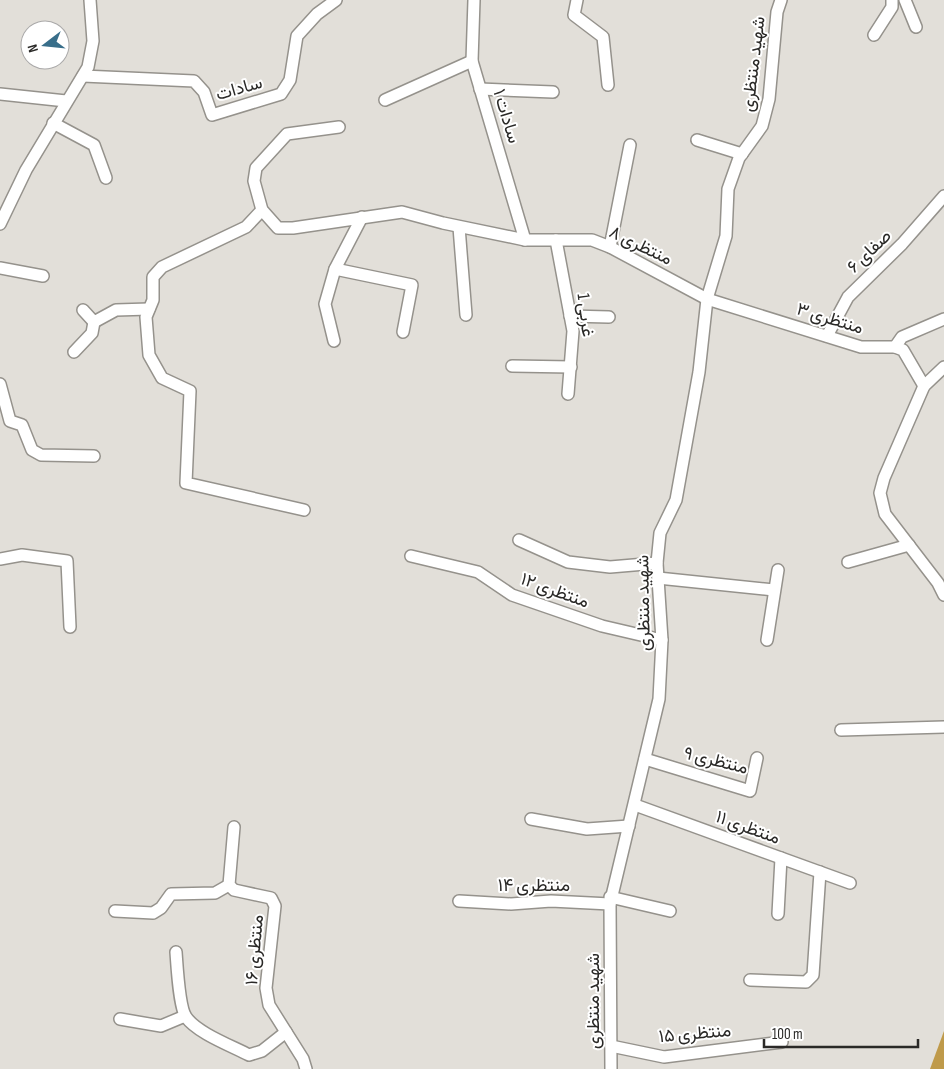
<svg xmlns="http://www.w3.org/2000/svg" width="944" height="1069" font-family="'Sofia Sans Condensed',Vazirmatn,sans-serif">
<rect width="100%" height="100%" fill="#e2dfd9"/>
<path fill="#bf9a4a" d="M944 1031V1069H930Z"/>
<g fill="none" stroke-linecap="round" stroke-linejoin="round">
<g stroke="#95928c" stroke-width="14">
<g id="minor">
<path d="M474 0 472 61 525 240"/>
<path d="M577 0 574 15 603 37 608 85"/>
<path d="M905 0 916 27"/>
<path d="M874 35 892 7V0"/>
<path d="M83 76 194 81 204 92 212 115 281 94 290 80 297 36 317 14 336 0"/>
<path d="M480 89 553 92"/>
<path d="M0 94 66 101"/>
<path d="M385 100 472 61"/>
<path d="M53 123 94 145 106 178"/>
<path d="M339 127 287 134 256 168 254 181 262 210 278 228H293L402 212 443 223 525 240H592L610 247 707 299 861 347H895L903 350 924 386"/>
<path d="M697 140 742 154"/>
<path d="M262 210 246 227 162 267 153 277V300L146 317 149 355 162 378 190 391 186 483 304 510"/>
<path d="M0 224 26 170 88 67 93 41 90 0"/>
<path d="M459 227 466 315"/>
<path d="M556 240 573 331 568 394"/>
<path d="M610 247 630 145"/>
<path d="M0 268 43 276"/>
<path d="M335 269 412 285 403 332"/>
<path d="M83 310 94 322 116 310 149 309"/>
<path d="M570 316 609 317"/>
<path d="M827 336 848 297 902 244 944 196"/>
<path d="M334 341 325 304 335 269 362 217"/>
<path d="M895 347 902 337 944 319"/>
<path d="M74 352 92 333 94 322"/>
<path d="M512 366 571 367"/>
<path d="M944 367 924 386 884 478 880 493 885 514 938 583 944 595"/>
<path d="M0 384 10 421 22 425 32 450 41 455 94 456"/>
<path d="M519 540 568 562 610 567 657 563"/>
<path d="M411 556 478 572 512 595 602 626 662 640"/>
<path d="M0 559 22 555 67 561 70 627"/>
<path d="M848 562 909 545"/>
<path d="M658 578 774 590"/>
<path d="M767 640 778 570"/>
<path d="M841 730 944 727"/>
<path d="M645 759 750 791 757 758"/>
<path d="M635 805 850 883"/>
<path d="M531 819 587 829 629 826"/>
<path d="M234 827 229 885 234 890 271 898 275 906 266 988 269 1005 303 1059 306 1069"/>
<path d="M610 897 670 911"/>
<path d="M459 901 511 904 551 901 610 904"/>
<path d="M115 911 153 913 161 908 171 894 215 893 229 885"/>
<path d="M778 914 781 858"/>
<path d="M176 952C177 965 179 1007 186 1017 197 1033 232 1046 249 1055L262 1051 286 1032"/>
<path d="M750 980 806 982 813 975 820 872"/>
<path d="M120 1019 161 1026 185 1016"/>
<path d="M611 1046 664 1057 782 1042"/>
<path d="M611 1069 610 904 659 699 662 640 657 563 660 533 676 500 699 372 707 299 726 236 728 189 739 158 762 126 769 99 777 12 781 0"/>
</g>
</g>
<use href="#minor" stroke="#fff" stroke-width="11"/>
</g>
<g text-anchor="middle" stroke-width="4" stroke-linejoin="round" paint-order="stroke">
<g font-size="18" fill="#2a2927" stroke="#fff">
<text transform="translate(753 64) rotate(-83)" y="6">شهید منتظری</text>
<text transform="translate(239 88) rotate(-16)" y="6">سادات</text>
<text transform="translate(507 116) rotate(73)" y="6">سادات ۱</text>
<text transform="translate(641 245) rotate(26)" y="6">منتظری ۸</text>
<text transform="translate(869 251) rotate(-44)" y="6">صفای ۶</text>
<text transform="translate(586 315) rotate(83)" y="6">غربی 1</text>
<text transform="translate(830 318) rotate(17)" y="6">منتظری ۳</text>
<text transform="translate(555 590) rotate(20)" y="6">منتظری ۱۲</text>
<text transform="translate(643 603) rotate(-91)" y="6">شهید منتظری</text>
<text transform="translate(716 760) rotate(14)" y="6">منتظری ۹</text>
<text transform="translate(748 827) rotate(20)" y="6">منتظری ۱۱</text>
<text x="534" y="891">منتظری ۱۴</text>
<text transform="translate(254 950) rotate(-85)" y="6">منتظری ۱۶</text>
<text transform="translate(593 1001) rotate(-90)" y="6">شهید منتظری</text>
<text transform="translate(695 1033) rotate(-5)" y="6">منتظری ۱۵</text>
</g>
</g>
<g transform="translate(45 45) rotate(254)"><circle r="24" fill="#ffffff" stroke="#aaa9a9"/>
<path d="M0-4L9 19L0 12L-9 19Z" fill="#386e8a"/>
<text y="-8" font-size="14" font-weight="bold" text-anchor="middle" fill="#2a2927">N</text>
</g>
<path d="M764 1039v8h154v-8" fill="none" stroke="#2a2927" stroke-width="2.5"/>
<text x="772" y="1039" font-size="15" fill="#2a2927" stroke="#ffffff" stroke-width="4" paint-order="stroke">100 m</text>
</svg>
